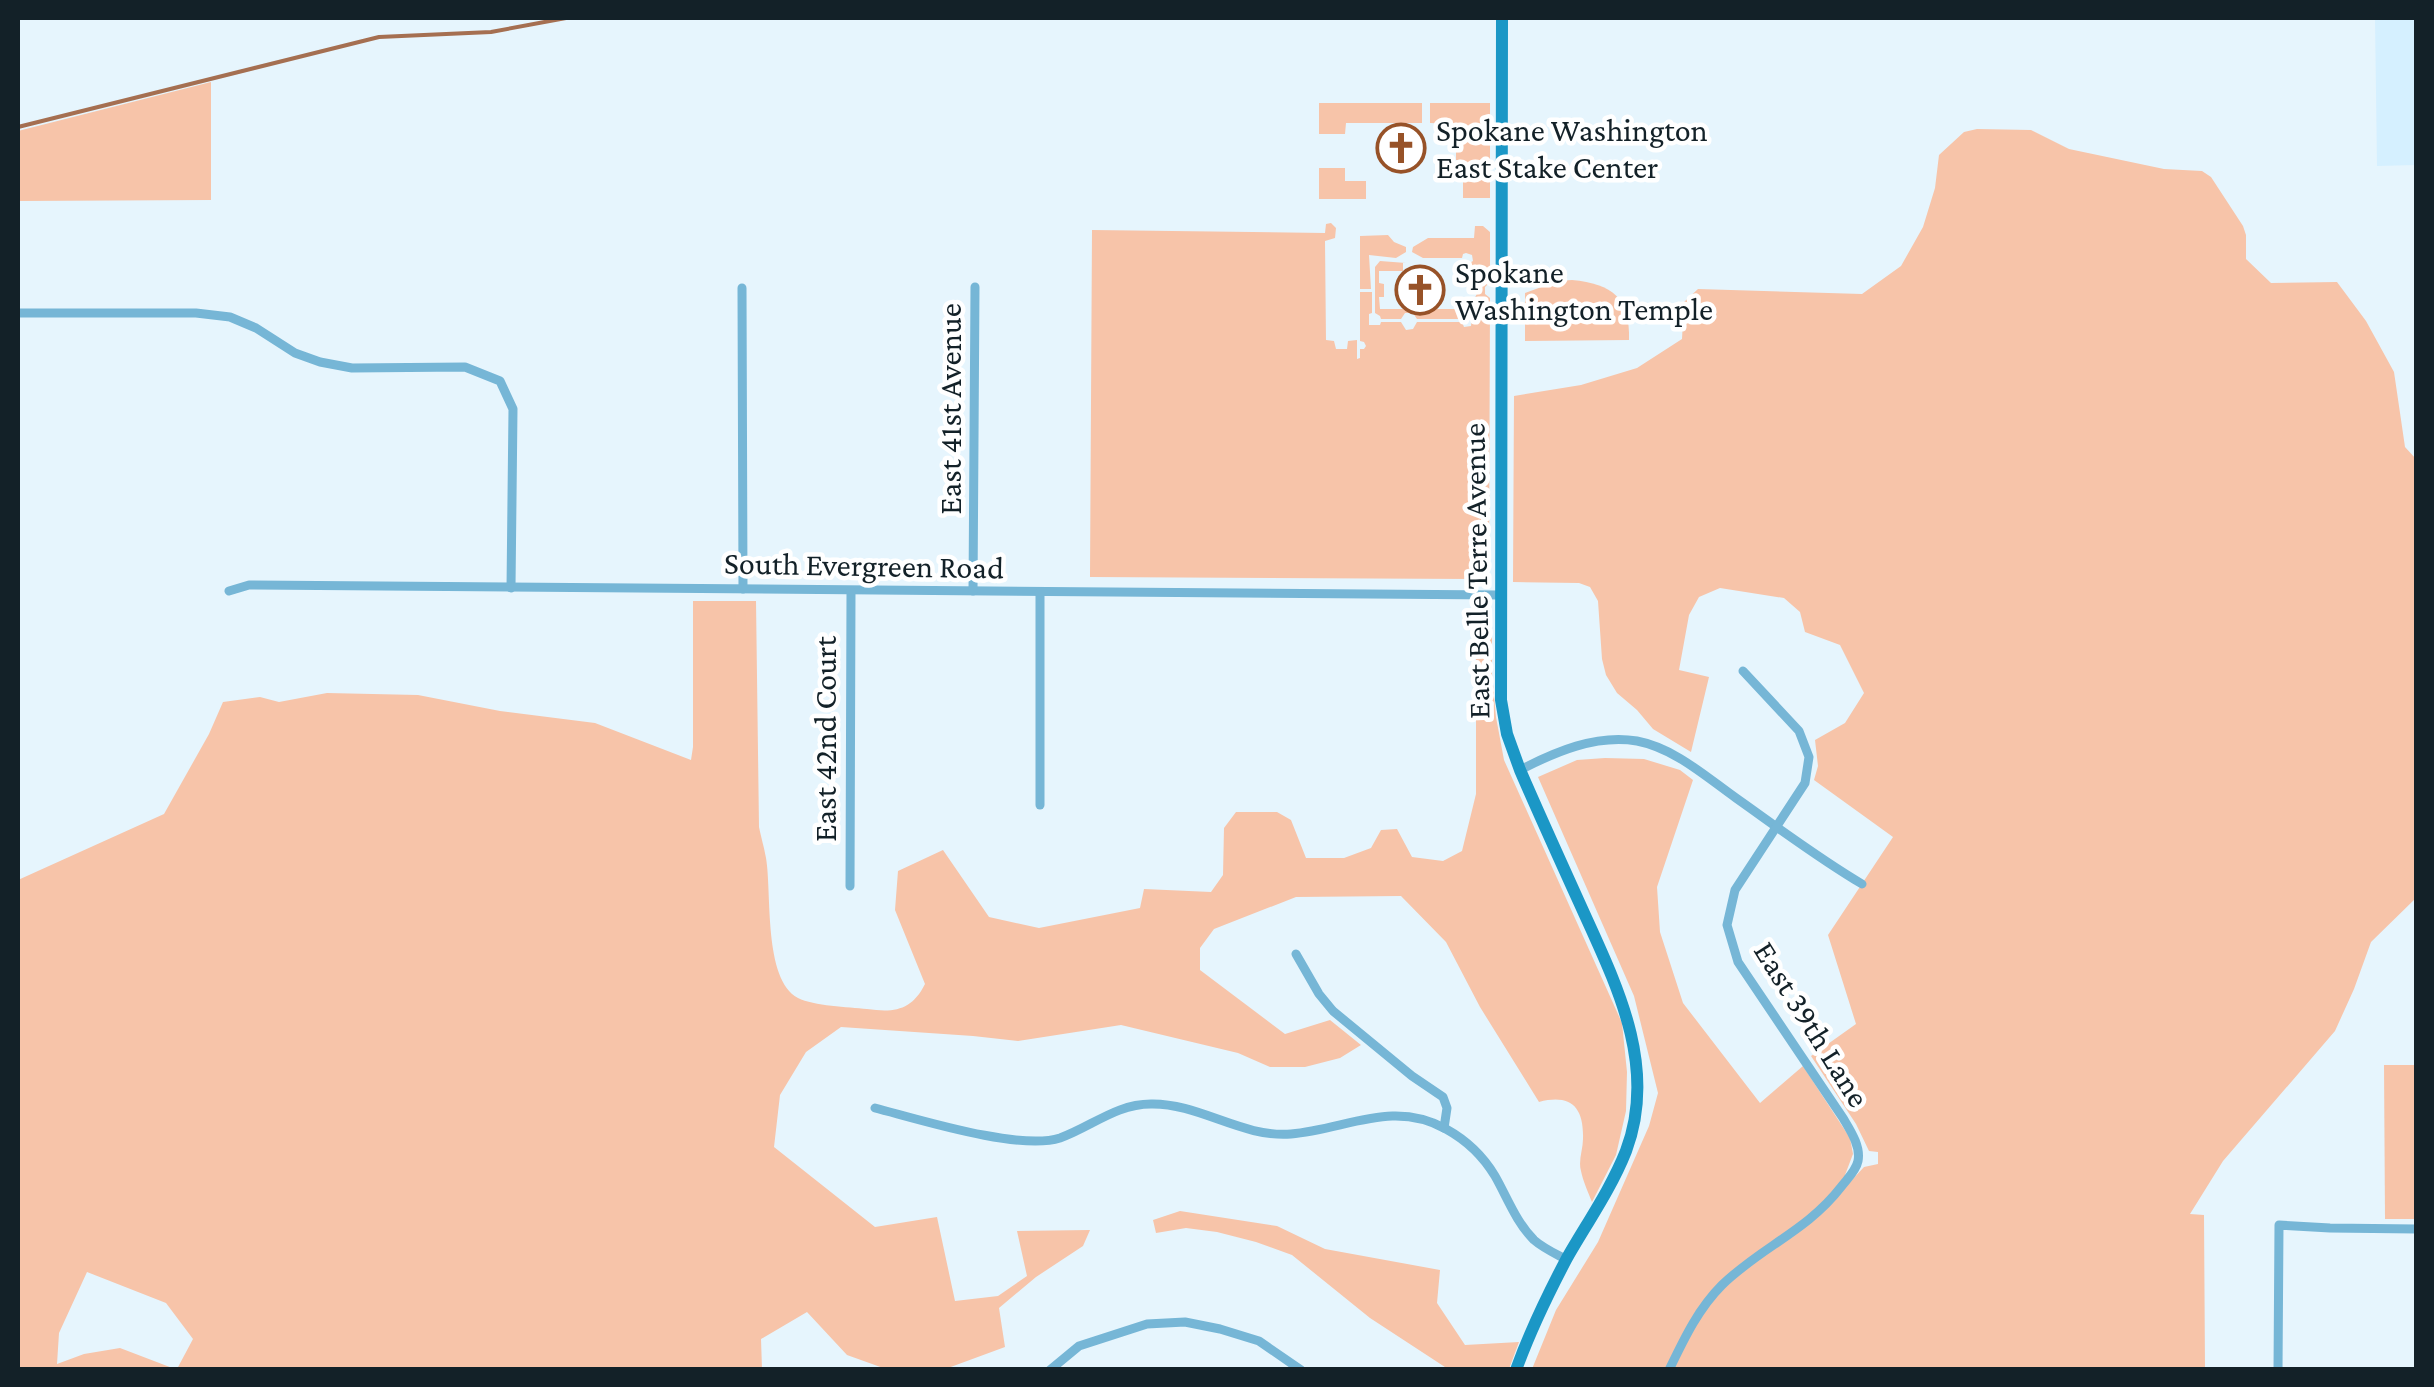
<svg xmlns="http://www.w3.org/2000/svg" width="2434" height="1387" font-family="'Crimson Pro',serif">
<rect width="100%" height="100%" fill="#e6f5fd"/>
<path fill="#d5f0ff" d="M2375 18H2416V165L2377 166Z"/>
<g fill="#f7c4a9">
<path d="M211 82V200L18 201V131Z"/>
<path d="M1319 103H1422V123H1346L1345 134H1319Z"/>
<path d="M1430 103H1490V198H1463V161L1456 160V124L1430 123Z"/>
<path d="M1977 129 2031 130 2069 149 2164 169 2202 171 2211 177 2243 226 2246 235V259L2271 283 2337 282 2366 321 2394 372 2405 447 2416 459V898L2371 942 2354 989 2335 1031 2223 1161 2190 1214 2204 1215 2205 1369H1532L1556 1310 1598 1242 1649 1126 1658 1093 1634 996 1538 777 1577 760 1605 758 1644 759 1680 770 1693 780 1657 887 1660 932 1683 1003 1760 1103 1803 1066 1850 1138 1853 1154 1845 1175 1851 1181 1864 1167 1878 1164V1152L1869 1151 1856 1124 1811 1056 1856 1024 1828 935 1893 837 1814 780 1818 766 1815 740 1845 723 1864 693 1840 645 1805 632 1800 612 1784 598 1720 588 1699 597 1689 615 1679 670 1709 677 1691 752 1653 729 1637 710 1617 693 1606 675 1602 659 1598 601 1590 587 1579 583 1513 582 1514 396 1581 385 1637 368 1682 339 1684 302 1698 289 1862 294 1901 266 1923 227 1935 188 1939 155 1964 132Z"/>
<path d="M1319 168H1345V181H1366V199H1319Z"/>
<path d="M1331 223 1336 228 1335 238 1325 241 1326 340 1334 341 1336 349H1347L1348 341 1357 340V359L1360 358V349H1364L1366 346 1364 342 1360 341V292H1372V313L1369 314V325H1380L1381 322H1401L1406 330 1413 329 1417 322H1462L1464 327 1471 326 1472 317 1468 316V301L1475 298 1478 291 1475 282 1468 278V264L1473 261 1472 255 1466 253 1463 254 1462 258H1423L1412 252 1413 247 1428 238H1474L1475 226H1483L1490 232V282L1485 287V294L1490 298 1489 567C1486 576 1483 577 1474 579L1090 577 1092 230 1325 233 1326 224Z"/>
<path d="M1388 235 1394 242 1406 247V252L1396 258 1369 255 1371 289H1360V236Z"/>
<path d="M1380 261 1406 263H1403V271H1379V283L1384 284V297H1379L1380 309H1458L1459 299 1465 302V313L1460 316 1459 319H1417L1413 313H1405L1401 319H1381L1380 316 1375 313V267Z"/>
<path d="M1572 280C1613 284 1630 298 1629 340L1525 341V293L1558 281Z"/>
<path d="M693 601H756L759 827C761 837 764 847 766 858 772 893 763 979 798 998 814 1006 848 1007 867 1009 895 1013 912 1010 925 984L895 910 898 871 943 850 989 917 1039 928 1140 908 1144 889 1211 892 1223 875 1224 828 1236 812H1277L1291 820 1306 858H1344L1371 848 1381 830 1397 829 1412 857 1443 861 1462 851 1476 794V608L1488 616 1492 630V674L1496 717 1504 760 1622 1023 1627 1072 1626 1111 1616 1155 1592 1202C1588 1192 1583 1181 1581 1171 1578 1161 1583 1149 1583 1139 1584 1106 1570 1094 1539 1102L1480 1007 1446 942 1401 896 1296 897 1214 929 1200 948V970L1285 1034 1330 1020 1361 1045 1340 1058 1305 1067H1270L1238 1053 1121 1025 1018 1041 973 1036 841 1027 806 1052 780 1095 774 1147 875 1227 937 1217 955 1301 998 1296 1027 1276 1017 1231 1090 1230 1083 1246 1036 1277 999 1308 1005 1347 948 1368 886 1369 847 1355 807 1312 761 1339 762 1369H177L193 1339 166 1303 87 1272 59 1333 57 1364 84 1354 120 1348 175 1369H18V880L164 814 209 734 223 702 260 697 279 702 327 693 418 695 500 711 595 723 691 760 693 747Z"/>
<path d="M2384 1065H2416V1219H2385Z"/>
<path d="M1180 1211 1277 1226 1325 1249 1440 1270 1437 1303 1465 1345 1519 1342 1509 1369H1448L1370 1318 1292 1255 1256 1242 1217 1232 1186 1228 1156 1233 1153 1220Z"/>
</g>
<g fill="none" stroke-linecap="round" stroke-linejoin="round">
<path stroke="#a56f51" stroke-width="4" d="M18 127 379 37 491 32 566 18"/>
<g stroke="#76b6d6" stroke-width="9">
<path d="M742 288 743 589"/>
<path d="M18 313H196L230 317 256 328 295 353 320 362 352 368 465 367 500 381 513 409 511 588"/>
<path d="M229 591 249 585 1500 595"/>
<path d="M973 591 975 287"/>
<path d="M1520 770C1555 752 1596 734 1637 741 1674 748 1705 776 1736 798 1777 827 1818 858 1862 884"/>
<path d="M1040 805V592"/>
<path d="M850 886 851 591"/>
<path d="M1296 954 1319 994 1333 1011 1412 1076 1443 1097 1447 1108 1444 1128"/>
<path d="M875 1108C918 1119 1019 1151 1060 1138 1091 1127 1116 1104 1151 1104 1199 1103 1242 1138 1291 1134 1345 1130 1392 1099 1446 1129 1466 1140 1483 1156 1495 1176 1507 1197 1516 1222 1534 1240 1543 1248 1556 1254 1567 1260"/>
<path d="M1050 1370 1079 1346 1147 1324 1185 1322 1220 1329 1259 1341 1301 1370"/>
<path d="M1669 1370C1684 1339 1698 1309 1722 1285 1761 1247 1807 1231 1841 1187 1847 1179 1856 1171 1858 1161 1861 1146 1850 1130 1843 1118L1738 962 1727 925 1735 890 1805 783 1809 757 1799 731 1743 671"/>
<path d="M2278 1370 2279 1225 2330 1228 2416 1229"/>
</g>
<path stroke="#1b97c6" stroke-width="12" d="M1502 18 1501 700 1507 734 1520 770C1539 814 1559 858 1579 902 1614 980 1659 1064 1626 1151 1611 1189 1587 1223 1567 1258 1548 1294 1530 1331 1516 1370"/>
</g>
<defs>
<g id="church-ring" transform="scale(2.5)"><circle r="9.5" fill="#fff" stroke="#975228" stroke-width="1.5"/><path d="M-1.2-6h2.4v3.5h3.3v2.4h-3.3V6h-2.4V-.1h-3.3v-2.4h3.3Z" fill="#975228"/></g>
</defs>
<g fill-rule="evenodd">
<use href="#church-ring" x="1401" y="148"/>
<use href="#church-ring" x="1420" y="290"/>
</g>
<g text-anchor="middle" stroke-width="9" stroke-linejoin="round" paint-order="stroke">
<g font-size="32" fill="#132128" stroke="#fff" text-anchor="start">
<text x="1436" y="141">Spokane Washington<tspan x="1436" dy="37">East Stake Center</tspan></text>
<text x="1455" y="283">Spokane<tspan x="1455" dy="37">Washington Temple</tspan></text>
</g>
<g font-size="32" fill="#132128" stroke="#fff">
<text transform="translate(950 409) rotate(-90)" y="11">East 41st Avenue</text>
<text transform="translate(864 565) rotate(1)" y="11">South Evergreen Road</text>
<text transform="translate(1476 571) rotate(-91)" y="11">East Belle Terre Avenue</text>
<text transform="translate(825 739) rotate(-90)" y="11">East 42nd Court</text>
<text transform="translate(1812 1024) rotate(58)" y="11">East 39th Lane</text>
</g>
</g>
<rect width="2434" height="1387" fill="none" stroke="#132128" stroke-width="40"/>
</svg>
